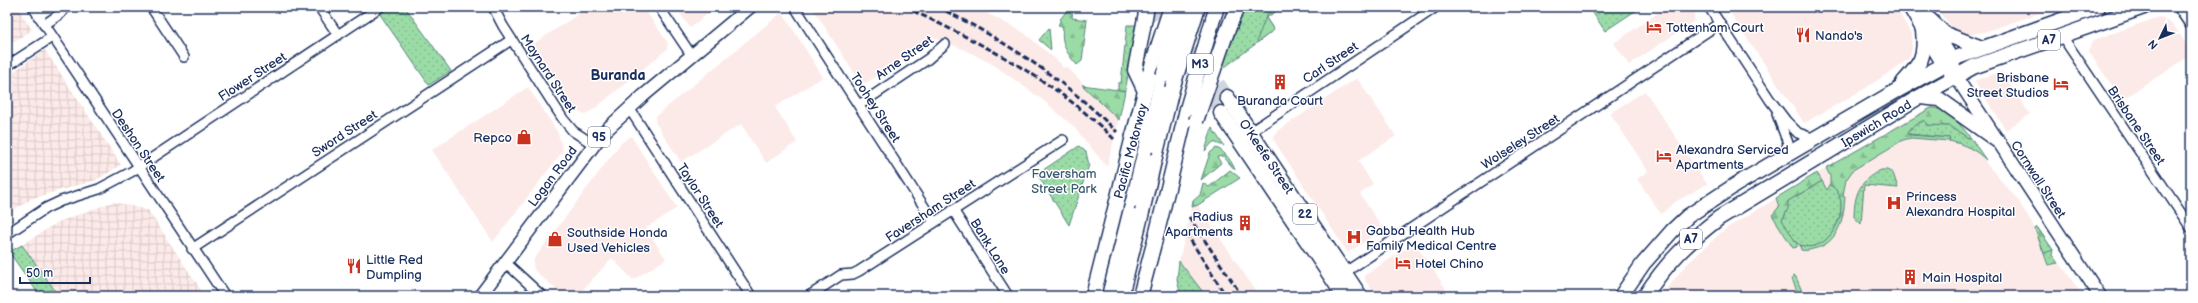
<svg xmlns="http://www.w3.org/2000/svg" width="2198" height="303" font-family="'Balsamiq Sans',sans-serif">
<defs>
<pattern id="industrial-grid" width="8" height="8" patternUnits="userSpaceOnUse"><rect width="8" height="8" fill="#fceae8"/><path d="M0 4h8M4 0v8" fill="none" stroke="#d7c9c9"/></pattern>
<pattern id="green-dots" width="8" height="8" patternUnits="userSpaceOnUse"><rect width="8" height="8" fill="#9adba6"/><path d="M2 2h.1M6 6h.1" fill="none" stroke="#84bc91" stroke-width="1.8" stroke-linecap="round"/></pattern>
<pattern id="forest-firs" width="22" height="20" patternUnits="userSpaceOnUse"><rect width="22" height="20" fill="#9adba6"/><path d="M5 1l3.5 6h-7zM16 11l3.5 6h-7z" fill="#84bc91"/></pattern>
</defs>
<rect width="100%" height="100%" fill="#fff"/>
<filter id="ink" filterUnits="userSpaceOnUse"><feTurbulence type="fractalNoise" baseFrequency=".025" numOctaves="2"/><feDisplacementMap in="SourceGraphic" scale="8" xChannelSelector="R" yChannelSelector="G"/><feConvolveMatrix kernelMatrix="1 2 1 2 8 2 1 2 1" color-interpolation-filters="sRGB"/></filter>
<g filter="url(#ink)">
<g fill="#fceae8">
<path d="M589 7H643L668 43 667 49 654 60 593 110 585 114 575 110 532 45Z"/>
<path d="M676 7H716L690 28Z"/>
<path d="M812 7H975L1023 32 1060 63 1063 68 1066 66 1119 120 1107 167 1074 127 1044 101 994 65 965 50 930 36 917 50 866 83 860 82Z"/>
<path d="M1667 7H1691L1695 13 1694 21 1629 65 1614 43Z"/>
<path d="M1726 7H1895L1911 33 1912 50 1909 59 1866 88 1804 123Z"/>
<path d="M1935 7H2058L1984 32 1969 34 1953 29Z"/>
<path d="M782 12 823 77 775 107 797 142 766 163 741 124 681 162 655 122 656 116Z"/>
<path d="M2159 17 2167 20 2174 26 2191 51V55L2122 100 2089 52 2090 45 2094 40Z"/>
<path d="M2001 71 2030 114 2006 130 1974 81Z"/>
<path d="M1357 78 1396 136 1358 161 1373 184 1360 194 1383 229 1348 253 1273 139 1277 131Z"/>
<path d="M528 87 558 133 563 151 493 242 432 150Z"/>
<path d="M1645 91 1707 184 1675 202 1661 214 1637 179 1648 171 1610 113Z"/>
<path d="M1934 107 1953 118 1965 130 1986 160 1985 162 2018 200 2035 229 2037 227 2053 250 2052 255 2057 263H2060L2083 296H1661L1684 267 1724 230 1901 123 1927 109Z"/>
<path d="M631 136 677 208 646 228 666 259 633 280 612 258 577 296H564L535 271 533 267 534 259 621 143Z"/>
<path d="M1198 205 1259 296H1206L1179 261 1192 207Z"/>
<path d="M1415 243 1446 289 1436 296H1376L1365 280V275Z"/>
</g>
<g fill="url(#industrial-grid)">
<path d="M7 7H17L32 30 7 46Z"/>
<path d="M45 50 121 165 96 180 33 198 7 214V76Z"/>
<path d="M113 202 148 210 205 296H55L53 288 22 245 58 222Z"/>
</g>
<g fill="url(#green-dots)" stroke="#5a8582">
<path d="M387 7H405L451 71 429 85 379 13Z"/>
<path d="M1245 7H1282L1266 18 1274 30 1225 67 1223 65Z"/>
<path d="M1589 7H1641L1605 31Z"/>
<path d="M1127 25H1138L1125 91 1118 90V83H1121Z"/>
<path d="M1049 28 1051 50 1039 40Z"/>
<path d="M1924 120 1927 125 1950 126 1968 138 1970 137 1986 160C1976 150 1964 144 1949 141V138L1909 134 1908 132 1912 127Z"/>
<path d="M1079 146 1086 152 1089 165 1069 225 1037 174Z"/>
<path d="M1881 170H1887L1893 173 1898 188 1864 185 1861 224 1854 217C1854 194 1860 180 1881 170Z"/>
<path d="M1822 181 1827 190 1830 185C1859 201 1825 264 1797 243 1790 238 1786 227 1782 220L1785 216 1788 201Z"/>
<path d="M2037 227 2053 250 2052 255 2058 263 2048 265 2035 229Z"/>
<path d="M22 245 54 289 55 296H40L9 252Z"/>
<path d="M1179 261 1206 296H1181L1177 280Z"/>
</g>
<g fill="url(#forest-firs)" stroke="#5a8582">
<path d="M1070 7H1073L1072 18 1087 20 1082 61 1077 65C1067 54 1060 43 1063 27L1058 26 1061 18Z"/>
<path d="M1278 7H1282L1266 18 1274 30 1258 42 1257 40 1267 14Z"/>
<path d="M1082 85 1125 91 1119 120Z"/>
<path d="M1931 108C1946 107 1962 126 1970 137L1968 138 1950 126 1927 125 1924 120 1912 127 1908 132 1910 135 1950 138 1949 141 1911 138 1903 140 1853 170 1846 180 1843 195 1845 196C1844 218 1839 244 1813 249 1809 250 1805 251 1801 250L1800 245C1832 257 1856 199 1830 185V176L1826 168Z"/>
<path d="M1212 128 1224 146 1213 142 1205 151Z"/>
<path d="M1216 148C1224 150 1233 163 1235 170L1223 156 1217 157 1221 163 1201 180 1210 153Z"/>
<path d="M1230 170 1240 178 1198 205 1192 207 1193 201 1200 195 1203 183 1209 187Z"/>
<path d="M1817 173 1822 181 1788 201V209L1782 220 1797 244V247L1793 248 1772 215 1779 207 1776 198Z"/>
<path d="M2037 227 2053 250 2044 253 2035 229Z"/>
<path d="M1793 276 1796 277 1804 296H1799L1792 279Z"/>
</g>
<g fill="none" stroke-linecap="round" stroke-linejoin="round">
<g stroke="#d1d5df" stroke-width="14" stroke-dasharray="14 7" stroke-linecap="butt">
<path d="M1150 7 1221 113"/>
<path d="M1183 31 1227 97"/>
</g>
<g stroke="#1b2f5e" stroke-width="12">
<g id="minor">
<path d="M33 7 225 296"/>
<path d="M151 7 184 57"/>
<path d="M319 7 338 35"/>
<path d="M493 7 503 26 563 119 573 131 593 144"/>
<path d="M659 7 692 56"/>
<path d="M795 7 934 222"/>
<path d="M1709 7 1770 100 1786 121 1798 133 1815 139"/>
<path d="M2178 7 2191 26"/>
<path d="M38 16 52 7"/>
<path d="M44 25 60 14 66 7"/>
<path d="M2062 36 2191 228"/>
<path d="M7 66 52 37"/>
<path d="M859 105 928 59 945 44"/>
<path d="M629 108 751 296"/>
<path d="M1777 114 1788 143 1785 157"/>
<path d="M1246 135 1436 7"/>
<path d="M953 210 1008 296"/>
<path d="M7 234 46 208 61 201 99 189 131 172 380 7"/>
<path d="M192 249 511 40"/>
<path d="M505 262 542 296"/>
<path d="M1341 275 1720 23"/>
<path d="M809 296 841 275 853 274 859 271 1063 140"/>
</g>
</g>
<g stroke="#1b2f5e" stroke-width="15">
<g id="major">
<path d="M1909 7 1943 65 1956 77 2100 296"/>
<path d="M1921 7 1953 60 1954 68"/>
<path d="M480 296 603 133 643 96 750 7"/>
</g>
</g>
<g stroke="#1b2f5e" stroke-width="17">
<g id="highway">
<path d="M1213 19 1217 7"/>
<path d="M1929 19 1945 34 1982 48"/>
<path d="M1225 37 1237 7"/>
<path d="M1903 83C1921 63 1926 57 1923 30"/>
<path d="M1145 91 1135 70 1147 7"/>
<path d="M1227 97 1360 296"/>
<path d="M1920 97 1939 99 1998 141"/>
<path d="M1221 113 1344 296"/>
<path d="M1133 136 1153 62"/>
<path d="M1145 150 1163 76"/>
<path d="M1154 161 1172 89"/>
<path d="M1170 180 1187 109"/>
<path d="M1093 296 1121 185"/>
<path d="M1109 296 1133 201"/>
<path d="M1121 296 1142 212"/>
<path d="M1140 296 1157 232"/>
<path d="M1621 296 1643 264 1672 231 1688 216 1737 184 1896 91 1958 57 2098 7"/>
<path d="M1645 296C1666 263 1688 242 1719 218L1919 97 1973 67 2144 7"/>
</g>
</g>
<use href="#minor" stroke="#fff" stroke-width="9"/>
<use href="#major" stroke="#fff" stroke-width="12"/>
<use href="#highway" stroke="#fff" stroke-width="14"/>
<g stroke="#1b2f5e" stroke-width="3" stroke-dasharray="6 3" stroke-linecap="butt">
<path d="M905 7C984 45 1051 77 1114 139"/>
<path d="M938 7C1004 40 1064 79 1117 132"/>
<path d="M1189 217 1242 296"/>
<path d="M1186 233 1226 296"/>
</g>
<g stroke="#1b2f5e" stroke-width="17" stroke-linecap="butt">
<g id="highway-bridge">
<path d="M1153 62 1171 7"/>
<path d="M1163 76 1184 7"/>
<path d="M1172 89 1198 7"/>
<path d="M1187 109 1213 19"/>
<path d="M1196 121 1225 37"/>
<path d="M1121 185 1133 136"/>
<path d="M1133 201 1145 150"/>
<path d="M1142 212 1154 161"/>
<path d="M1157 232 1170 180"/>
</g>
</g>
<use href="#highway-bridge" stroke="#fff" stroke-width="14"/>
</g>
</g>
<defs>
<g id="hotel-bare" transform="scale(1.2)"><path d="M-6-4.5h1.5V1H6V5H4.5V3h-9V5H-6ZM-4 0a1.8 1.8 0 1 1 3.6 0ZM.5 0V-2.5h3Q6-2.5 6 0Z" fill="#c8321e" stroke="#fff" stroke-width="2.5" paint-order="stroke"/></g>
<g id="restaurant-bare" transform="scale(1.2)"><path d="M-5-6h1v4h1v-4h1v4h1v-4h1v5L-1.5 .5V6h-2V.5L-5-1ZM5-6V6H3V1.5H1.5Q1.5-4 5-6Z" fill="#c8321e" stroke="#fff" stroke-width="2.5" paint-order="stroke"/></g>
<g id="building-bare" transform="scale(1.2)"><path d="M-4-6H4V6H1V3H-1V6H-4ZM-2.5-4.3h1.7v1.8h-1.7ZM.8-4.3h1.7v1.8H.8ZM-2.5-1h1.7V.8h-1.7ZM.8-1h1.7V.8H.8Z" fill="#c8321e" stroke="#fff" stroke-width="2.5" paint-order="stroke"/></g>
<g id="shop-bare" transform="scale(1.2)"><path d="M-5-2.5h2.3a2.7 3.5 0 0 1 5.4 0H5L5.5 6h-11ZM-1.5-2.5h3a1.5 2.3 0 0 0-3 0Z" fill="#c8321e" stroke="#fff" stroke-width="2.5" paint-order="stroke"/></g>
<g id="hospital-bare" transform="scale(1.2)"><path d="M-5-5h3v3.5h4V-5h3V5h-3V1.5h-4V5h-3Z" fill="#c8321e" stroke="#fff" stroke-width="2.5" paint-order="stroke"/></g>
</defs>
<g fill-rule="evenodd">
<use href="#hotel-bare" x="1654" y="27"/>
<use href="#restaurant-bare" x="1803" y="35"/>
<use href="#building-bare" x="1280" y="82"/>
<use href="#hotel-bare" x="2061" y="84"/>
<use href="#shop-bare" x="524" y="137"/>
<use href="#hotel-bare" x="1664" y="156"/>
<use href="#hospital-bare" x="1894" y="203"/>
<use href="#building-bare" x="1245" y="223"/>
<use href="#hospital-bare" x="1354" y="237"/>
<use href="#shop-bare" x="555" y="239"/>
<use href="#hotel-bare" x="1403" y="263"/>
<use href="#restaurant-bare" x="354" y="266"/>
<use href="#building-bare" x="1910" y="277"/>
</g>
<g text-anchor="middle" stroke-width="3" stroke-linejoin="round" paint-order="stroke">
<g fill="#fff" stroke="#5f6d8e" stroke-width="1">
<rect x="2038" y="30" width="22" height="20" rx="3"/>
<rect x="1187" y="54" width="26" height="20" rx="3"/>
<rect x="588" y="127" width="22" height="20" rx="3"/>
<rect x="1293" y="204" width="24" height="20" rx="3"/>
<rect x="1680" y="229" width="22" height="20" rx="3"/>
</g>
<g font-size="12" font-weight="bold" fill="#1b2f5e">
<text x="2049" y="44">A7</text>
<text x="1200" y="68">M3</text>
<text x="599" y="141">95</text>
<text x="1305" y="218">22</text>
<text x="1691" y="243">A7</text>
</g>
<g font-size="13" fill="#1b2f5e" stroke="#fff" text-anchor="start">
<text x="1666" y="32">Tottenham Court</text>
<text x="1815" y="40">Nando's</text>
<text x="2049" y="82" text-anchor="end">Brisbane<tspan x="2049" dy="15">Street Studios</tspan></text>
<text x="1280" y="105" text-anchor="middle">Buranda Court</text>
<text x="512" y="142" text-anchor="end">Repco</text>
<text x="1676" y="154">Alexandra Serviced<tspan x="1676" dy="15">Apartments</tspan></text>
<text x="1906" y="201">Princess<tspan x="1906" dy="15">Alexandra Hospital</tspan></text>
<text x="1233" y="221" text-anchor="end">Radius<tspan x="1233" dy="15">Apartments</tspan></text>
<text x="1366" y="235">Gabba Health Hub<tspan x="1366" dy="15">Family Medical Centre</tspan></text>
<text x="567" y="237">Southside Honda<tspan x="567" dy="15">Used Vehicles</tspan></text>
<text x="366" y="264">Little Red<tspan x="366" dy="15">Dumpling</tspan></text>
<text x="1415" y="268">Hotel Chino</text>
<text x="1922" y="282">Main Hospital</text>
</g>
<g font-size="13" fill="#1b2f5e" stroke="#fff">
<text transform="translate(904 57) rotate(-35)" y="5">Arne Street</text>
<text transform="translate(1330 62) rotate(-34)" y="5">Carl Street</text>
<text transform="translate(549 73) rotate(57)" y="5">Maynard Street</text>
<text transform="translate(252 76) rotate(-33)" y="5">Flower Street</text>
<text transform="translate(876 107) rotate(57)" y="5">Toohey Street</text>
<text transform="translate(1876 123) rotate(-31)" y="5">Ipswich Road</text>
<text transform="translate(2137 125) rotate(56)" y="5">Brisbane Street</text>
<text transform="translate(344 133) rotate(-33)" y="5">Sword Street</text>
<text transform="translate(1520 141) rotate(-33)" y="5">Wolseley Street</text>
<text transform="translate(139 145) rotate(56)" y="5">Deshon Street</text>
<text transform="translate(1130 151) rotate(-75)" y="5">Pacific Motorway</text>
<text transform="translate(1267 156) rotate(56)" y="5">O'Keefe Street</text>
<text transform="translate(552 176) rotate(-53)" y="5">Logan Road</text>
<text transform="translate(2039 179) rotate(57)" y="5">Cornwall Street</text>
<text transform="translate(701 195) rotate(57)" y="5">Taylor Street</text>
<text transform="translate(930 210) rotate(-33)" y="5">Faversham Street</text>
<text transform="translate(991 246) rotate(58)" y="5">Bank Lane</text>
</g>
<g font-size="13" fill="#3b5a70" stroke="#fff">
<text x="1064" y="178">Faversham<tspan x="1064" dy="15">Street Park</tspan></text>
</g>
<g font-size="14" font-weight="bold" fill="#1b2f5e" stroke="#fff">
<text x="618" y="80">Buranda</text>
</g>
</g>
<rect width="2198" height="303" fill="none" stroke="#fff" stroke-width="24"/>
<rect x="12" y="12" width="2174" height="279" fill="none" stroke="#1b2f5e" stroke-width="1.5" filter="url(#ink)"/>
<g transform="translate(2160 38) rotate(227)" stroke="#ffffff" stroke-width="3" paint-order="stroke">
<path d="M0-3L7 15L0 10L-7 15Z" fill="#1b2f5e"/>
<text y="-6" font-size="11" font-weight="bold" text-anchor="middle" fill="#1b2f5e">N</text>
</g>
<path d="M20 277v6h70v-6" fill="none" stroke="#1b2f5e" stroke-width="2"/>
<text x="26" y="277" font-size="12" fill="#1b2f5e" stroke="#ffffff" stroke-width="3" paint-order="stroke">50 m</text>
</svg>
